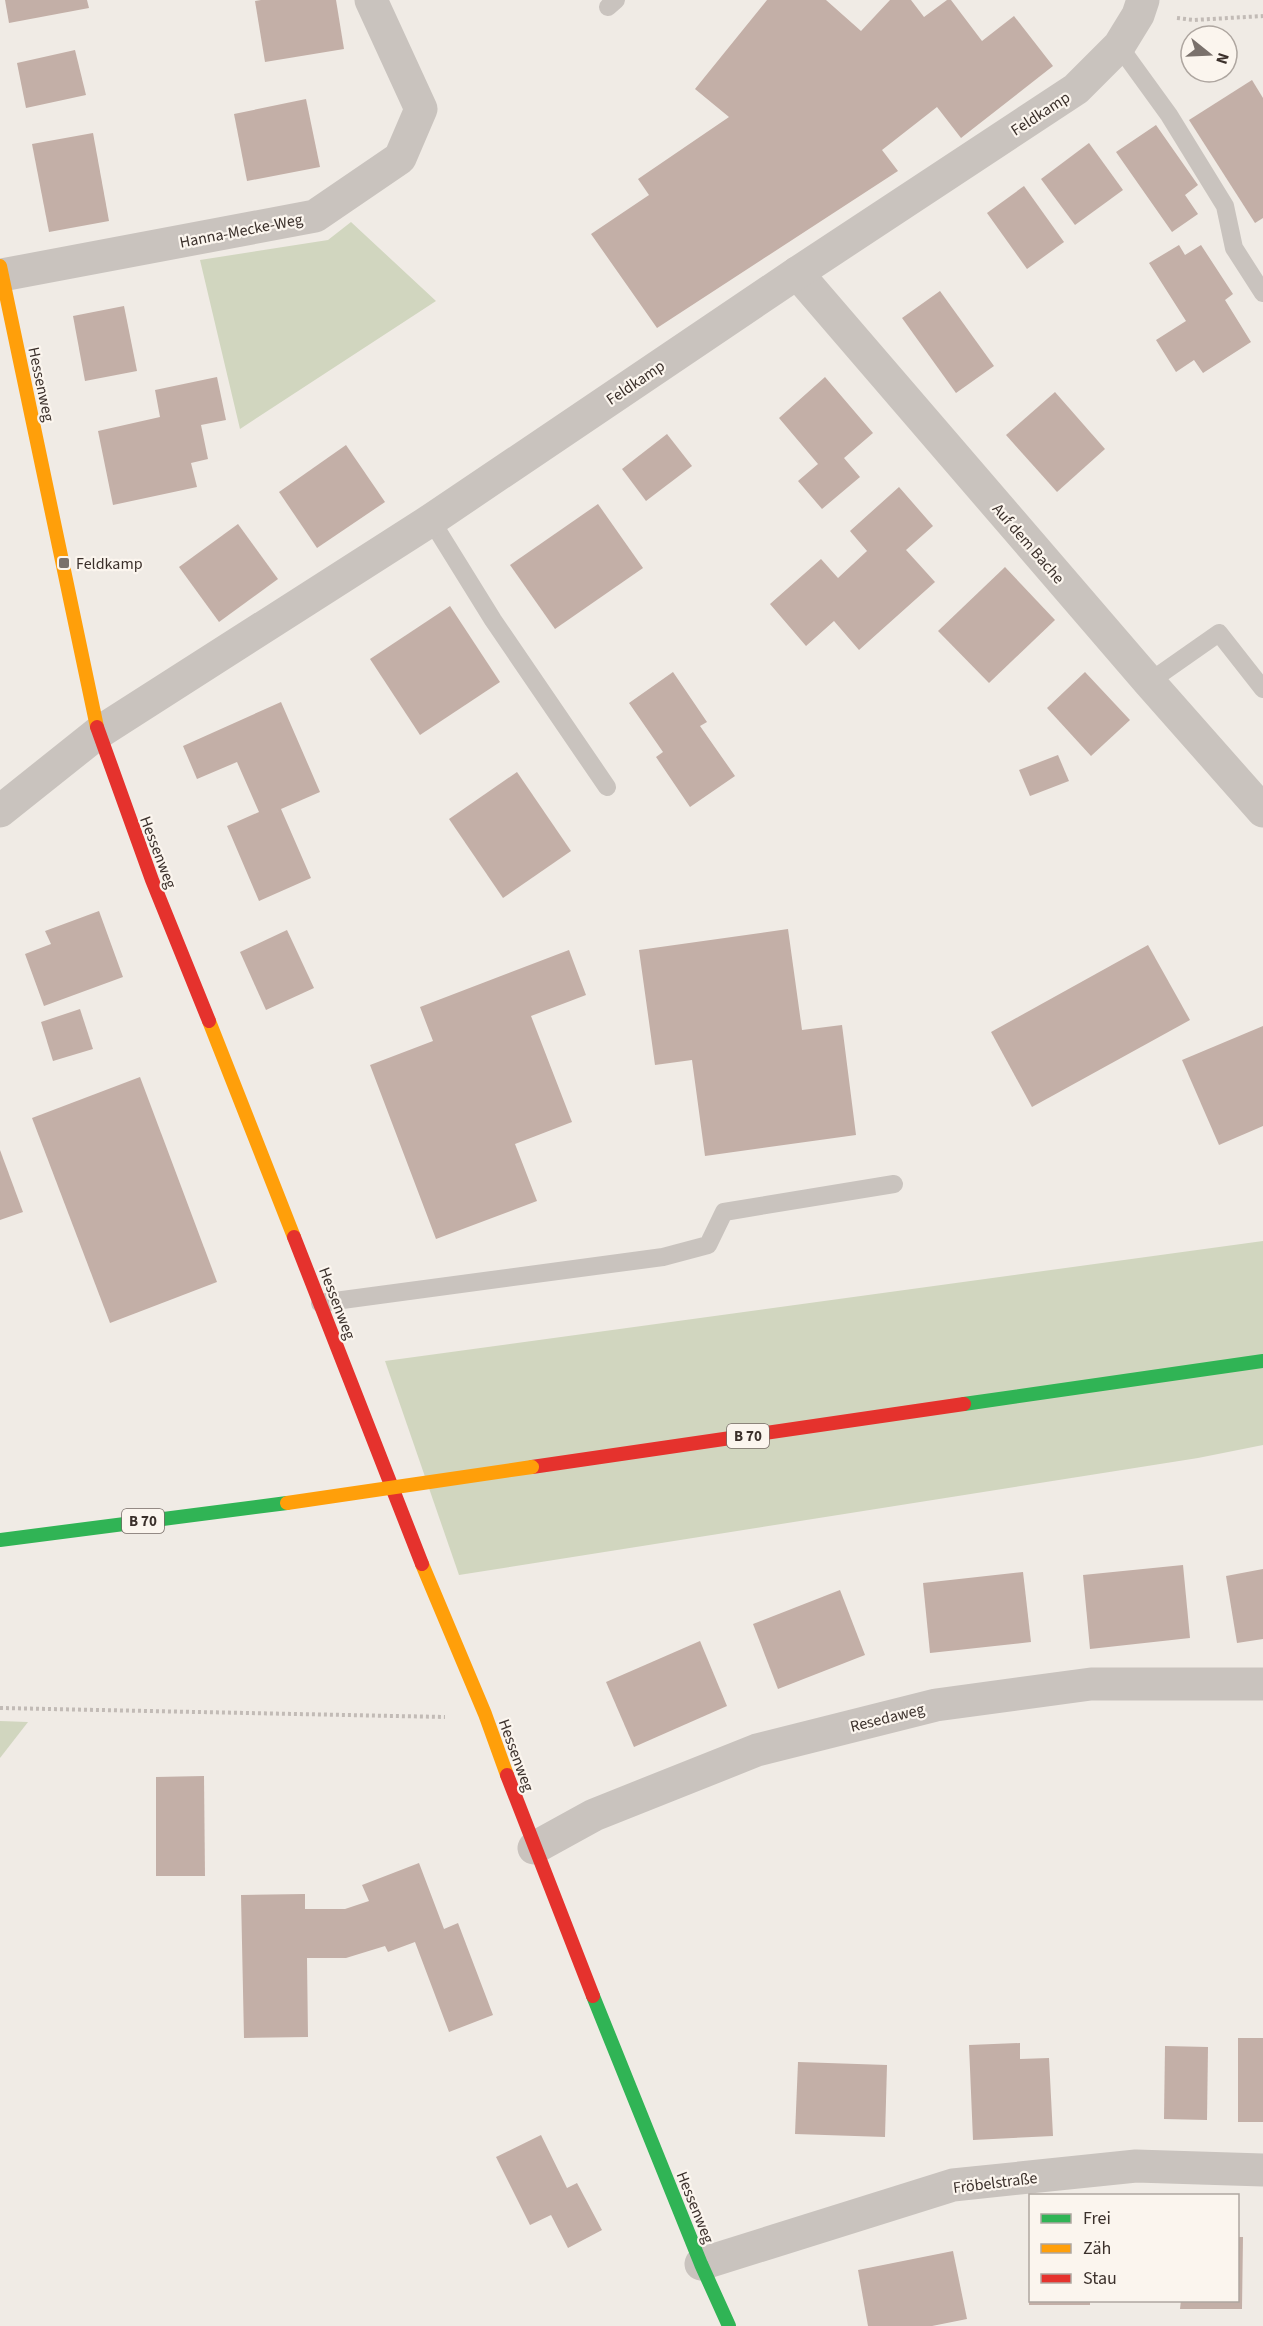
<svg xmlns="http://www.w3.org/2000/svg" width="1263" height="2326" font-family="'Source Sans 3',sans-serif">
<rect width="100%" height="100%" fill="#f0ebe5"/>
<g fill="#d1d6bf">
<path d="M351 222 436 301 240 429 200 260 328 240Z"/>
<path d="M1263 1241V1445L1198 1458 459 1575 385 1361Z"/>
<path d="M0 1721 28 1722 0 1758Z"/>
</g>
<g fill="#c3afa7">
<path d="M5 0H87L89 8 9 23Z"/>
<path d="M261 0H336L344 49 265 62 255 1Z"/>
<path d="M767 0H826L861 31 890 0H911L924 17 947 0H951L982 41 1014 16 1053 66 961 138 937 107 882 150 898 171 657 328 591 234 649 195 638 179 729 117 695 89Z"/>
<path d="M75 50 86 95 26 108 17 63Z"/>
<path d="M1252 80 1263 98V218L1255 223 1189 120Z"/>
<path d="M306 99 320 167 247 181 234 114Z"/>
<path d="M1156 125 1198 185 1185 195 1198 214 1172 232 1116 152Z"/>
<path d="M93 133 109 221 49 232 32 144Z"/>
<path d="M1089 143 1123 190 1075 225 1041 179Z"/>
<path d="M1024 186 1064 242 1027 269 987 213Z"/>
<path d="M1179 245 1185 255 1201 245 1233 294 1225 300 1251 342 1203 373 1194 360 1176 372 1156 340 1186 321 1149 263Z"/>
<path d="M940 291 994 366 956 393 902 318Z"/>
<path d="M124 306 137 371 85 381 73 316Z"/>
<path d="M217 377 226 420 201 425 208 459 191 463 197 487 113 505 98 431 160 417 155 390Z"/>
<path d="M825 377 873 433 844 458 860 477 822 509 798 481 818 464 779 418Z"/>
<path d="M1055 392 1105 449 1057 492 1006 435Z"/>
<path d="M667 434 692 466 646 501 622 469Z"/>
<path d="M346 445 385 502 317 548 279 492Z"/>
<path d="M899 487 933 526 906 550 935 582 859 650 834 621 806 646 770 604 821 559 838 578 867 551 850 531Z"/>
<path d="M598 504 643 568 555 629 510 565Z"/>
<path d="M238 524 278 579 219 622 179 567Z"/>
<path d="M1005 567 1055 620 989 683 938 631Z"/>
<path d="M450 606 500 682 420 735 370 659Z"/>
<path d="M673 672 707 722 700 726 735 776 690 807 656 757 663 752 629 703Z"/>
<path d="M1085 672 1130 720 1091 756 1047 708Z"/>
<path d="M281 702 320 792 281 809 311 878 259 901 227 826 259 812 237 762 197 779 183 746Z"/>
<path d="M1058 755 1069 781 1030 796 1019 770Z"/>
<path d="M517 772 571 851 503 898 449 819Z"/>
<path d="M99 911 123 977 44 1006 25 954 51 944 45 931Z"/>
<path d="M788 929 802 1030 842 1025 856 1135 705 1156 692 1060 655 1065 639 950Z"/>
<path d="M287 930 314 988 266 1010 240 952Z"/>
<path d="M1148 945 1190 1020 1032 1107 991 1032Z"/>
<path d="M569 950 586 995 531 1016 572 1122 515 1144 537 1201 436 1239 370 1065 433 1041 420 1007Z"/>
<path d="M80 1009 93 1049 53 1061 41 1022Z"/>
<path d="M1263 1026V1126L1219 1145 1182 1060Z"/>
<path d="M140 1077 217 1282 110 1323 32 1118Z"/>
<path d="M0 1150 23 1212 0 1220Z"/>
<path d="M1183 1565 1190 1638 1090 1649 1083 1575Z"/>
<path d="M1263 1569V1639L1237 1643 1226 1576Z"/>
<path d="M1023 1572 1031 1642 930 1653 923 1583Z"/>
<path d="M840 1590 865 1655 778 1689 753 1624Z"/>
<path d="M700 1641 727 1706 634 1747 606 1682Z"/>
<path d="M204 1776 205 1876H156V1777Z"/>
<path d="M419 1863 444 1929 458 1923 493 2015 449 2032 415 1942 388 1952 385 1946 346 1958H307L308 2037 244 2038 241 1895 305 1894V1909H345L369 1901 362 1885Z"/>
<rect x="1238" y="2038" width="25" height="84"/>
<path d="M1020 2043V2059L1049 2058 1053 2136 973 2140 969 2045Z"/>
<path d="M1165 2046 1208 2047 1207 2120 1164 2119Z"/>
<path d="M798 2062 887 2065 885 2137 795 2134Z"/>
<path d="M541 2135 567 2188 577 2183 602 2230 568 2248 551 2215 530 2225 496 2157Z"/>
<path d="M1238 2237H1243L1242 2309H1180L1181 2300H1238Z"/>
<path d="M953 2251 967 2319 932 2326H868L858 2270Z"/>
<rect x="1029" y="2300" width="61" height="5"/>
</g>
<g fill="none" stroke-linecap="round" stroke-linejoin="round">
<g stroke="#c2bbb6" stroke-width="4" stroke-dasharray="3 3" stroke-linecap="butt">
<path d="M1177 18 1194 20 1263 16"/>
<path d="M0 1708 445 1717"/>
</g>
<g stroke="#c9c3be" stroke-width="18">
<path d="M608 7 616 0"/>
<path d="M1119 46 1169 115 1225 206 1234 248 1263 293"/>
<path d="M431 520 493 620 607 787"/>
<path d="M1149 682 1219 633 1263 689"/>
<path d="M320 1303 663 1257 708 1245 724 1212 894 1184"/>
</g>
<g stroke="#c9c3be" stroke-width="33">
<path d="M797 273 1149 682 1263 811"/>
<path d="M2 275 315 216 400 158 421 109 371 0"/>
<path d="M0 811 98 733 431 520 797 273 1076 89 1119 46 1138 15 1143 0"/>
<path d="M534 1848 594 1815 757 1750 936 1705 1091 1684H1263"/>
<path d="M701 2264 953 2185 1136 2166 1263 2170"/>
</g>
<g stroke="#30b455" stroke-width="14">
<path d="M964 1404 1263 1361"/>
<path d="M0 1540 287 1503"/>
<path d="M593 1996 701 2264 729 2326"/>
</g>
<g stroke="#ff9f0a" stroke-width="14">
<path d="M0 266 97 727"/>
<path d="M209 1021 294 1237"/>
<path d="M422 1564 485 1714 507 1775"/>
</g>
<g stroke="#e5322d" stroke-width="14">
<path d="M97 727 152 880 209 1021"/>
<path d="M294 1237 422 1564"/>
<path d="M532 1467 964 1404"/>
<path d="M507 1775 593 1996"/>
</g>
<path stroke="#ff9f0a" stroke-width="14" d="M287 1503 532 1467"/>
</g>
<rect fill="#7a716c" stroke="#fbf5ee" stroke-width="2" x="58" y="557" width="12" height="12" rx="3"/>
<g text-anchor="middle" stroke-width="4.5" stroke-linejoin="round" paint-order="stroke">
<g fill="#fbf5ee" stroke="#756b66" stroke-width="1.5">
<rect x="727" y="1424" width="42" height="24" rx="4.5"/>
<rect x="122" y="1509" width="42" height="24" rx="4.5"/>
</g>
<g font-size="15" font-weight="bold" fill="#3b302b">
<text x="748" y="1441">B 70</text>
<text x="143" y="1526">B 70</text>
</g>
<g font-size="16" fill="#3b302b" stroke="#fbf5ee">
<text transform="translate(1040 113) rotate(-33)" y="6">Feldkamp</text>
<text transform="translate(241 230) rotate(-11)" y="6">Hanna-Mecke-Weg</text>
<text transform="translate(635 382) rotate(-34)" y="6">Feldkamp</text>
<text transform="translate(42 384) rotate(78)" y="6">Hessenweg</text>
<text transform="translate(1029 543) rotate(49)" y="6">Auf dem Bache</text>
<text transform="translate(159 852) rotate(69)" y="6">Hessenweg</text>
<text transform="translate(338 1303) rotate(69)" y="6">Hessenweg</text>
<text transform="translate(887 1717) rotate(-14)" y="6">Resedaweg</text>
<text transform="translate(517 1755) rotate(70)" y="6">Hessenweg</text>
<text transform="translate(995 2182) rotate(-7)" y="6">Fröbelstraße</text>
<text transform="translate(696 2207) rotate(68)" y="6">Hessenweg</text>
</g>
<g font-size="16" fill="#3b302b" stroke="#fbf5ee" text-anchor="start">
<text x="76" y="569">Feldkamp</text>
</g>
</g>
<rect x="1029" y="2194" width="210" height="108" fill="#fbf5ee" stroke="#aea6a0" stroke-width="1.5"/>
<rect x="1041" y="2214" width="30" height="9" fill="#30b455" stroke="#aea6a0" stroke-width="1.5"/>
<text x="1083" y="2224" font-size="18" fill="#3b302b">Frei</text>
<rect x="1041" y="2244" width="30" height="9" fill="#ff9f0a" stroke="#aea6a0" stroke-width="1.5"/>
<text x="1083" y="2254" font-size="18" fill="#3b302b">Zäh</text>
<rect x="1041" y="2274" width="30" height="9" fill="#e5322d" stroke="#aea6a0" stroke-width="1.5"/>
<text x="1083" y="2284" font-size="18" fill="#3b302b">Stau</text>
<g transform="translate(1209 54) rotate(108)"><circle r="28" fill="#fbf5ee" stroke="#aea6a0" stroke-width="1.5"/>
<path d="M0-4.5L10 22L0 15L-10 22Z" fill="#7a716c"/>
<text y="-9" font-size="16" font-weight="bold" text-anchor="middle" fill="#3b302b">N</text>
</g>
</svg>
